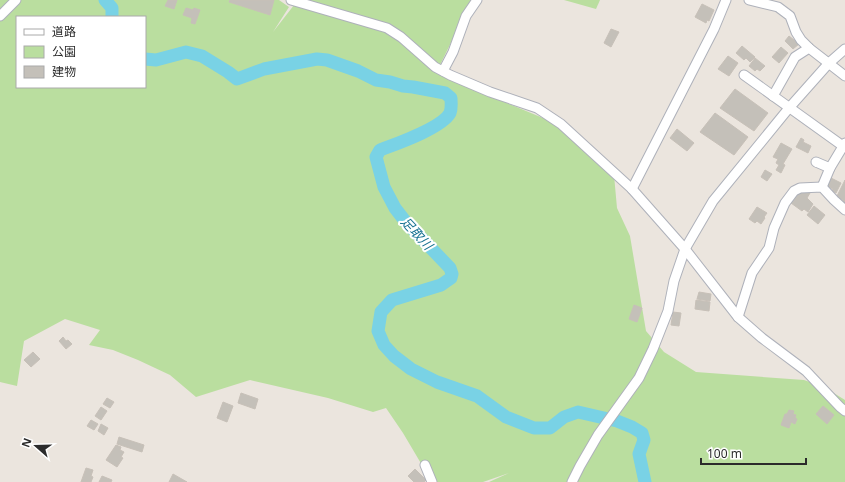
<svg xmlns="http://www.w3.org/2000/svg" width="845" height="482" font-family="'Noto Sans','Noto Sans JP',sans-serif">
<rect width="100%" height="100%" fill="#ebe5de"/>
<g fill="#bade9f" fill-rule="evenodd">
<path d="M0 0H279L289 7 273 32 298 0H472L437 71 483 93 555 123 614 175 617 208 630 236 646 331 664 352 696 372 804 380 824 387 845 400V482H489L509 473 483 482H432L403 433 386 408 373 412 328 398 250 380 196 397 170 375 138 360 113 350 89 345 100 330 65 319 24 341 17 386 0 382ZM17 17H145V87H17Z"/>
<path d="M564 0H600L596 9Z"/>
</g>
<g fill="none" stroke-linecap="round" stroke-linejoin="round">
<g stroke="#79d2e5" stroke-width="13">
<path d="M105 0 112 8V17"/>
<path d="M145 59 156 60 186 52 202 56 228 72 237 79 264 69 317 59 327 60 358 71 376 80 390 82 403 86 413 87 445 93 451 98C451 103 452 108 450 113 442 128 396 144 380 150L376 157 384 187 395 208 405 221 450 268 452 274 451 278 441 285 392 300 381 312 378 331 384 345 394 356 411 369 437 382 477 396 506 417 534 428H550L564 417 578 412 617 421 632 427 642 433 644 440 639 454 645 482"/>
</g>
</g>
<g fill="#c4c0b9" stroke="#c7c0b8">
<path d="M168 0H177L174 9 165 6Z"/>
<path d="M230 0H274L270 15 229 2Z"/>
<path d="M702 4 714 10 709 21 707 20 706 23 695 17Z"/>
<path d="M186 8 193 10 194 8 200 10 195 24 191 23 192 18 183 15Z"/>
<path d="M611 29 619 32 611 47 604 43Z"/>
<path d="M789 36 799 44 793 49 785 41Z"/>
<path d="M742 46 755 57 750 62 746 58 744 60 736 53Z"/>
<path d="M781 47 788 53 779 63 772 57Z"/>
<path d="M728 56 738 63 729 76 718 69Z"/>
<path d="M755 58 765 66 760 71 757 69 755 71 749 66Z"/>
<path d="M735 89 768 113 754 131 720 108Z"/>
<path d="M715 113 748 137 734 155 700 132Z"/>
<path d="M677 129 694 143 687 151 670 138Z"/>
<path d="M801 138 804 140 803 142 811 146 808 153 796 147Z"/>
<path d="M781 143 792 149 783 164 785 165 781 173 776 170 779 165 776 163 778 159 773 157Z"/>
<path d="M765 170 772 174 767 181 761 177Z"/>
<path d="M831 178 841 183 836 193 832 191 833 189 827 186Z"/>
<path d="M845 180V205L843 203 844 201 837 196Z"/>
<path d="M798 191 810 193 807 198 813 204 808 212 804 209 802 211 791 203Z"/>
<path d="M814 206 825 215 818 224 807 215Z"/>
<path d="M757 207 767 213 764 217 765 218 761 224 757 221 755 223 749 219Z"/>
<path d="M699 292 711 294 710 301 697 299Z"/>
<path d="M696 300 710 302 709 311 695 309Z"/>
<path d="M634 305 642 308 637 322 629 319Z"/>
<path d="M673 312 681 313 679 326 671 325Z"/>
<path d="M63 337 66 341 68 340 72 344 66 349 59 341Z"/>
<path d="M33 352 40 359 31 367 24 360Z"/>
<path d="M241 393 258 399 255 409 238 403Z"/>
<path d="M107 398 114 402 110 408 103 404Z"/>
<path d="M223 402 233 406 227 422 217 418Z"/>
<path d="M823 406 834 415 827 424 816 414Z"/>
<path d="M101 407 107 411 101 420 95 416Z"/>
<path d="M789 410 794 411 793 414 796 415 795 418 797 419 795 424 791 422 789 428 781 425 785 414H787Z"/>
<path d="M91 420 98 424 94 430 87 426Z"/>
<path d="M101 424 108 428 104 435 98 431Z"/>
<path d="M119 437 144 445 142 452 117 444Z"/>
<path d="M116 445 121 447 120 450 124 452 121 457 123 458 117 467 106 460Z"/>
<path d="M86 468 93 470 91 476 93 477 91 482H81Z"/>
<path d="M415 469 426 480 424 482H414L408 476Z"/>
<path d="M173 474 187 482H169Z"/>
<path d="M102 476 112 480 111 482H99Z"/>
</g>
<g fill="none" stroke-linecap="round" stroke-linejoin="round">
<g stroke="#aeb1ba" stroke-width="11">
<g id="minor">
<path d="M291 0 387 28 401 37 435 67 450 75 490 92 537 108 561 124 632 189 685 249 738 317 762 338 806 371 840 407 845 411"/>
<path d="M749 0 778 7 790 16 796 32 801 40 809 48 845 76"/>
<path d="M0 16 16 0"/>
<path d="M443 71 453 52 466 16 477 0"/>
<path d="M744 75 843 146"/>
<path d="M773 96 795 57 809 48"/>
<path d="M816 162 830 168"/>
<path d="M822 187 830 168 845 143"/>
<path d="M632 189 714 29 726 0"/>
<path d="M738 317 752 273 769 248 774 228 785 203 794 191 800 188 822 187 834 200 845 210"/>
<path d="M425 465 432 482"/>
<path d="M572 482 580 466 598 435 639 378 653 349 668 311 674 281 685 249 713 201 789 108 829 63 845 49"/>
</g>
</g>
<use href="#minor" stroke="#fff" stroke-width="9"/>
</g>
<g text-anchor="middle" stroke-width="4" stroke-linejoin="round" paint-order="stroke">
<g font-size="13" font-style="italic" fill="#187292" stroke="#fff">
<text transform="translate(417 233) rotate(47)" y="5">足取川</text>
</g>
</g>
<rect x="16" y="16" width="130" height="72" fill="#ffffff" stroke="#aaaaaa"/>
<rect x="24" y="29" width="20" height="6" fill="#ffffff" stroke="#aaaaaa"/>
<text x="52" y="36" font-size="12" fill="#2b2b2b">道路</text>
<rect x="24" y="46" width="20" height="12" fill="#bade9f" stroke="#aaaaaa"/>
<text x="52" y="56" font-size="12" fill="#2b2b2b">公園</text>
<rect x="24" y="66" width="20" height="12" fill="#c4c0b9" stroke="#aaaaaa"/>
<text x="52" y="76" font-size="12" fill="#2b2b2b">建物</text>
<g transform="translate(36 446) rotate(290)" stroke="#ffffff" stroke-width="3" paint-order="stroke">
<path d="M0-3L7 15L0 10L-7 15Z" fill="#2b2b2b"/>
<text y="-6" font-size="11" font-weight="bold" text-anchor="middle" fill="#2b2b2b">N</text>
</g>
<path d="M701 458v6h105v-6" fill="none" stroke="#2b2b2b" stroke-width="2"/>
<text x="707" y="458" font-size="12" fill="#2b2b2b" stroke="#ffffff" stroke-width="3" paint-order="stroke">100 m</text>
</svg>
